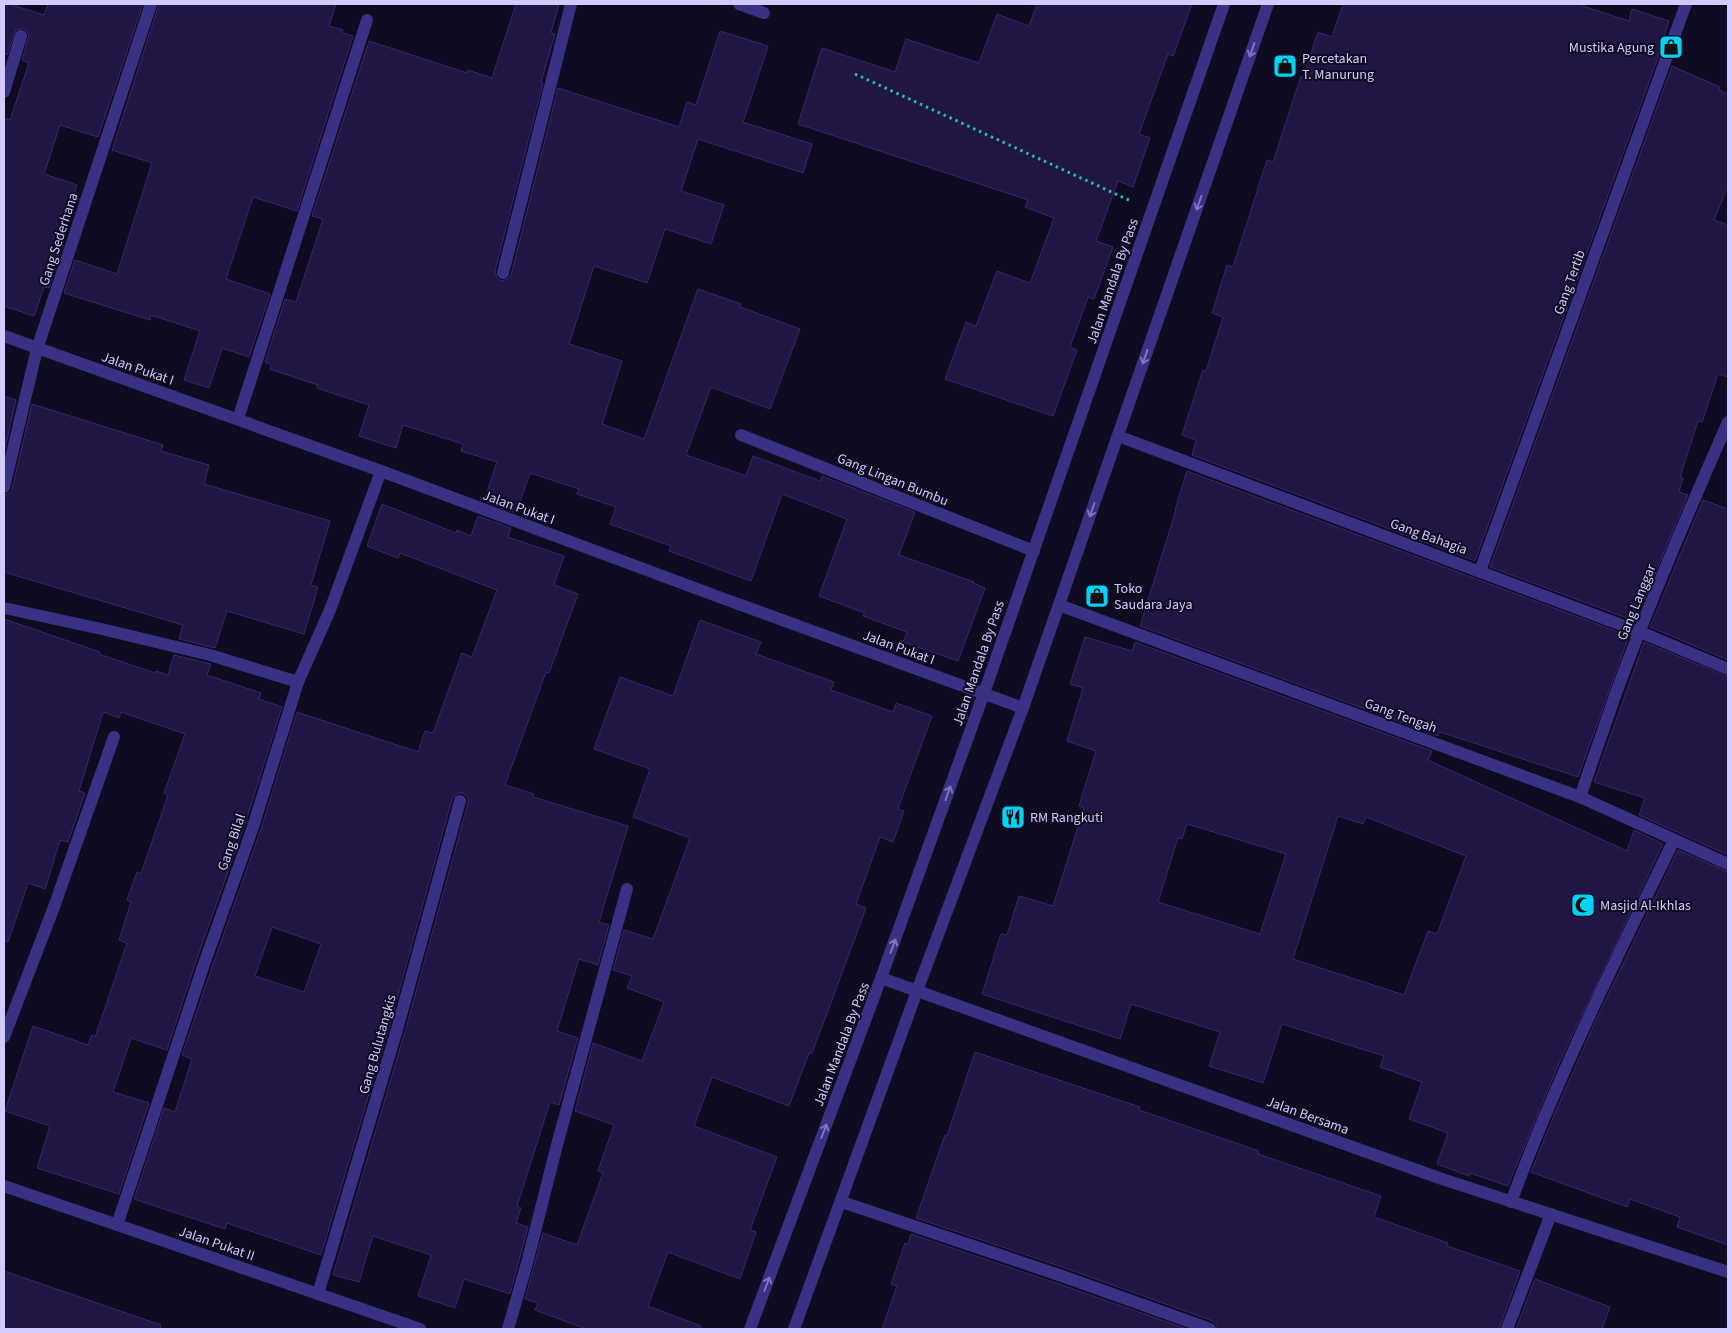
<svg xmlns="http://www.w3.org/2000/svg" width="1732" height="1333" font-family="'Source Sans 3',sans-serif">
<rect width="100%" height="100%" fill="#0f0b20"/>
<g fill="#211543" stroke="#382571" fill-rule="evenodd">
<path d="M4 4H9L44 15 48 4H143L98 137 60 125 44 174 77 185 55 254 59 255 49 288 44 287 34 316 4 306V118L10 120 29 63 22 60 29 35 24 28 16 30 7 55 4 54Z"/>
<path d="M159 4H336L329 26 343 30 342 33 353 36 297 211 253 197 226 279 270 294 249 357 222 348 209 388 184 380 200 331 151 315 150 320 64 293 75 260 117 274 152 163 112 150Z"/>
<path d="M516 4H559L551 33 555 34 541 82 543 83 495 271 497 278 502 281 508 279 511 275 558 88 679 127 687 102 696 105 720 31 768 46 743 122 812 144 803 173 698 139 681 191 724 205 711 244 665 229 647 283 594 266 569 344 622 361 602 424 644 439 698 289 741 304 740 307 800 329 770 409 711 387 686 455 746 476 753 456 820 481 822 476 915 512 899 555 974 582 973 583 985 588 958 661 903 642 907 632 863 616 865 613 819 596 847 519 782 494 751 581 669 551 671 546 610 524 616 507 577 494 579 489 530 473 516 513 484 501 497 462 461 451 463 444 403 425 396 448 359 436 369 405 317 388 318 385 270 369 271 365 265 362 285 299 296 302 323 219 312 216 369 41 467 73 468 70 492 78Z"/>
<path d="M1037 4H1192L1173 56 1168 54 1139 134 1150 138 1133 187 1118 181 1096 241 1113 247 1094 299 1088 297 1070 347 1077 350 1053 416 945 379 966 322 976 326 997 271 1030 283 1054 218 1025 207 1028 200 798 124 822 48 895 72 906 39 979 63 997 14 1029 26Z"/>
<path d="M1343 4H1577L1629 21 1632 9 1669 21 1657 60 1475 561 1192 455 1196 440 1182 435 1203 370 1206 371 1223 317 1212 313 1227 265 1233 267 1267 160 1273 162 1301 76 1303 77 1318 32 1332 37Z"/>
<path d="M1672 66 1720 87 1719 90 1728 94V186L1714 220 1728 225V377L1718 374 1702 422 1698 421 1680 477 1683 478 1679 492 1688 495 1635 621 1490 567Z"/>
<path d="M4 396 16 400 4 453Z"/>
<path d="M32 404 163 445 161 451 209 465 204 484 330 521 311 585 318 587 304 634 227 611 215 648 179 639 183 625 4 572V495L10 493 12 489Z"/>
<path d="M1187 471 1629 636 1578 777 1440 732 1438 736 1140 626 1176 510H1175Z"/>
<path d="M1703 500 1728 509V660L1650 627Z"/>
<path d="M382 504 456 533 457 530 471 536 478 516 511 528 508 537 564 556 554 585 578 594 549 673 546 672 505 785 534 794 533 797 628 826 599 922 609 925 598 965 579 959 557 1031 578 1038 559 1105 550 1102 517 1206 521 1208 516 1223 528 1227 510 1294 464 1279 455 1308 418 1296 431 1255 373 1236 359 1282 333 1275 406 1028 468 803V798L463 793H458L452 799 390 1024 321 1255 227 1223 225 1229 134 1199 164 1108 175 1112 192 1059 182 1055 212 967 261 829 297 712 418 752 425 731 433 733 462 653 472 657 497 590 400 553 398 558 367 546ZM272 927 321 944 304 992 255 976Z"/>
<path d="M4 619 100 652 99 654 155 673 156 671 168 675 174 655 211 664 207 675 261 693 259 699 282 707 245 824 196 961 167 1050 131 1038 113 1092 149 1103 119 1194 37 1168 50 1126 5 1111 33 1026 88 1045 92 1035 95 1037 127 943 119 940 131 902 127 900 137 872 141 874 168 795 164 793 185 734 121 712 119 718 103 712 79 791 85 793 68 842 60 840 45 889 28 883 8 942 4 941Z"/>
<path d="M700 620 761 642 756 654 834 682 831 690 893 712 896 703 932 716 898 809 904 811 893 842 880 837 856 904 866 908 828 1011 812 1053H809L789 1106 712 1077 694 1126 777 1157 750 1230 756 1232 740 1279 668 1252 648 1306 701 1326V1329H586L535 1310 538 1303 525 1299 543 1233 577 1245 603 1173 598 1171 614 1125 575 1111 593 1043 642 1061 664 1002 627 988 632 976 613 970 624 930 653 939 690 838 633 817 650 769 594 749 620 677 673 696Z"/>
<path d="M1085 637 1132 651 1135 642 1432 751 1428 760 1627 851 1634 830 1663 844 1560 1061 1508 1186 1470 1173 1469 1176 1437 1164 1448 1133 1409 1119 1422 1082 1380 1067 1384 1056 1282 1024 1263 1083 1209 1066 1220 1032 1131 1004 1120 1039 982 994 1001 934 1007 935 1019 896 1053 906 1084 808 1079 806 1096 751 1067 741 1083 688 1070 684ZM1338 816 1363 824 1366 817 1466 856 1437 934 1428 931 1404 995 1293 959ZM1187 824 1286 854 1260 934 1158 902 1178 838 1182 839Z"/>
<path d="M1644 642 1728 677V855L1639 815 1645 798 1594 782Z"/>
<path d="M1678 850 1728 872V1245L1677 1227 1680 1217 1630 1199 1627 1207 1531 1172 1555 1113 1595 1022Z"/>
<path d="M975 1052 1140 1107 1139 1110 1259 1151 1258 1154 1381 1196 1374 1217 1448 1243 1447 1246 1520 1271 1499 1329H1218L1216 1324 1213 1321 1065 1268 916 1218 945 1135 947 1136Z"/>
<path d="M911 1234 1059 1284 1187 1329H882L897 1286 891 1284 905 1243 908 1244Z"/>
<path d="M4 1271 161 1325 160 1329H4Z"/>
<path d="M1535 1279 1610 1307 1602 1329H1516Z"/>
</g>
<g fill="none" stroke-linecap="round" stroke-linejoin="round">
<path stroke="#22bbb9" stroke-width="3" stroke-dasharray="2.5 4" stroke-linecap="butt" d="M855 74 1131 201"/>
<g stroke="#383184" stroke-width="12">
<path d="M739 4 764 13"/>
<path d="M4 92 21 36"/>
<path d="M503 273 571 4"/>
<path d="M4 336 381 471 719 597 1023 708"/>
<path d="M238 419 367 20"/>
<path d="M741 435 1034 551"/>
<path d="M1118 436 1640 632 1728 669"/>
<path d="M4 487 37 349 151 4"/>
<path d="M1480 571 1686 4"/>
<path d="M1059 605 1580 797 1728 864"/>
<path d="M4 608 106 630 210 655 298 682"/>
<path d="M1580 797C1592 763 1604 728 1616 693 1650 601 1689 511 1728 422"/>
<path d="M881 978 1442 1179 1728 1272"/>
<path d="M4 1037 54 907 114 737"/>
<path d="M4 1186 420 1329"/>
<path d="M842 1202 1062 1276 1210 1329"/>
<path d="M1511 1202C1557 1077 1616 959 1674 840"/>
<path d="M117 1225 204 964 253 827 298 682 330 610 381 471"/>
<path d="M318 1294 398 1026 460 801"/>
<path d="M508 1329 527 1263 558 1141 627 889"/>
<path d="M750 1329 881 978 984 693 1224 4"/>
<path d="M794 1329 917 991 1023 708 1268 4"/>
<path d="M1507 1329 1551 1214"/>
</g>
</g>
<defs><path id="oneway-shaft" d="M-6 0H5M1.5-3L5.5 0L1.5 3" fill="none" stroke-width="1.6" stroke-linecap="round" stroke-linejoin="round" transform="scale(1.25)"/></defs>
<g stroke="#7e76bb">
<use href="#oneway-shaft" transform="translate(1252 50) rotate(109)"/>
<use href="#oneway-shaft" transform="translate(1199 203) rotate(109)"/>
<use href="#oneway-shaft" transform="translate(1145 357) rotate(109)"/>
<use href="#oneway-shaft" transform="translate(1092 510) rotate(109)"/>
<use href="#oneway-shaft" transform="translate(948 793) rotate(-70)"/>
<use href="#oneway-shaft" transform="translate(893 946) rotate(-70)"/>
<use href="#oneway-shaft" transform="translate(824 1131) rotate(-69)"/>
<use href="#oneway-shaft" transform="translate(767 1284) rotate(-69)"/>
</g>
<defs>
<g id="shop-square" transform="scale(1.25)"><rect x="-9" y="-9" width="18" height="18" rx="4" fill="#00d1f5" stroke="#0f0b20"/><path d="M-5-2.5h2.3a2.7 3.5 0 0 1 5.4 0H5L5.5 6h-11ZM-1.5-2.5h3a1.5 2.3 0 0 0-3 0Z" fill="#111"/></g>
<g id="restaurant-square" transform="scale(1.25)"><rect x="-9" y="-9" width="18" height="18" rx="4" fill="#00d1f5" stroke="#0f0b20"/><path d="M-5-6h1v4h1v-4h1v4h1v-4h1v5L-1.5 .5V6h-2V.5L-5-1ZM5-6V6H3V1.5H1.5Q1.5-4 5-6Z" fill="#111"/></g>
<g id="mosque-square" transform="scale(1.25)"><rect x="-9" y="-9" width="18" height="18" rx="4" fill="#00d1f5" stroke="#0f0b20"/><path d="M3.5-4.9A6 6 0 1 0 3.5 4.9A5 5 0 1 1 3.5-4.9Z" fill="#111"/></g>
</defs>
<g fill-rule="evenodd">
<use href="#shop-square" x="1671" y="47"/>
<use href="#shop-square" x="1285" y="66"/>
<use href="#shop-square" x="1097" y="596"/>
<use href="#restaurant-square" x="1013" y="817"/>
<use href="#mosque-square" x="1583" y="905"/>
</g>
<g text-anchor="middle" stroke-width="4" stroke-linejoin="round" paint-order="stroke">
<g font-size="14" fill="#d3caff" stroke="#0f0b20" text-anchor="start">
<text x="1654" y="52" text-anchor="end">Mustika Agung</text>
<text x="1302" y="63">Percetakan<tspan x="1302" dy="16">T. Manurung</tspan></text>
<text x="1114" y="593">Toko<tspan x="1114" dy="16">Saudara Jaya</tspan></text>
<text x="1030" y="822">RM Rangkuti</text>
<text x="1600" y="910">Masjid Al-Ikhlas</text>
</g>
<g font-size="14" fill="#d3caff" stroke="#0f0b20">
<text transform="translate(58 239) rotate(-72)" y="5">Gang Sederhana</text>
<text transform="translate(1112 281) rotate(-71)" y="5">Jalan Mandala By Pass</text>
<text transform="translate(1569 282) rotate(-70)" y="5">Gang Tertib</text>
<text transform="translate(138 368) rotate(19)" y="5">Jalan Pukat I</text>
<text transform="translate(893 479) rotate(22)" y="5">Gang Lingan Bumbu</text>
<text transform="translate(519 507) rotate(20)" y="5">Jalan Pukat I</text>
<text transform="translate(1429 536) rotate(20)" y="5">Gang Bahagia</text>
<text transform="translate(1636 602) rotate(-68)" y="5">Gang Langgar</text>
<text transform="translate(899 647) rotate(20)" y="5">Jalan Pukat I</text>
<text transform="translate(978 663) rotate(-71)" y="5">Jalan Mandala By Pass</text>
<text transform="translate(1401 715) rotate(20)" y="5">Gang Tengah</text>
<text transform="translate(231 842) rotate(-71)" y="5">Gang Bilal</text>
<text transform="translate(377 1044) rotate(-74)" y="5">Gang Bulutangkis</text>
<text transform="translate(841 1044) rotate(-69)" y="5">Jalan Mandala By Pass</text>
<text transform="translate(1308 1115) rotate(20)" y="5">Jalan Bersama</text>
<text transform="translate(217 1243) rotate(19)" y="5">Jalan Pukat II</text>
</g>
</g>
<rect width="1732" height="1333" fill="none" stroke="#d3caff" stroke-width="10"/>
</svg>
